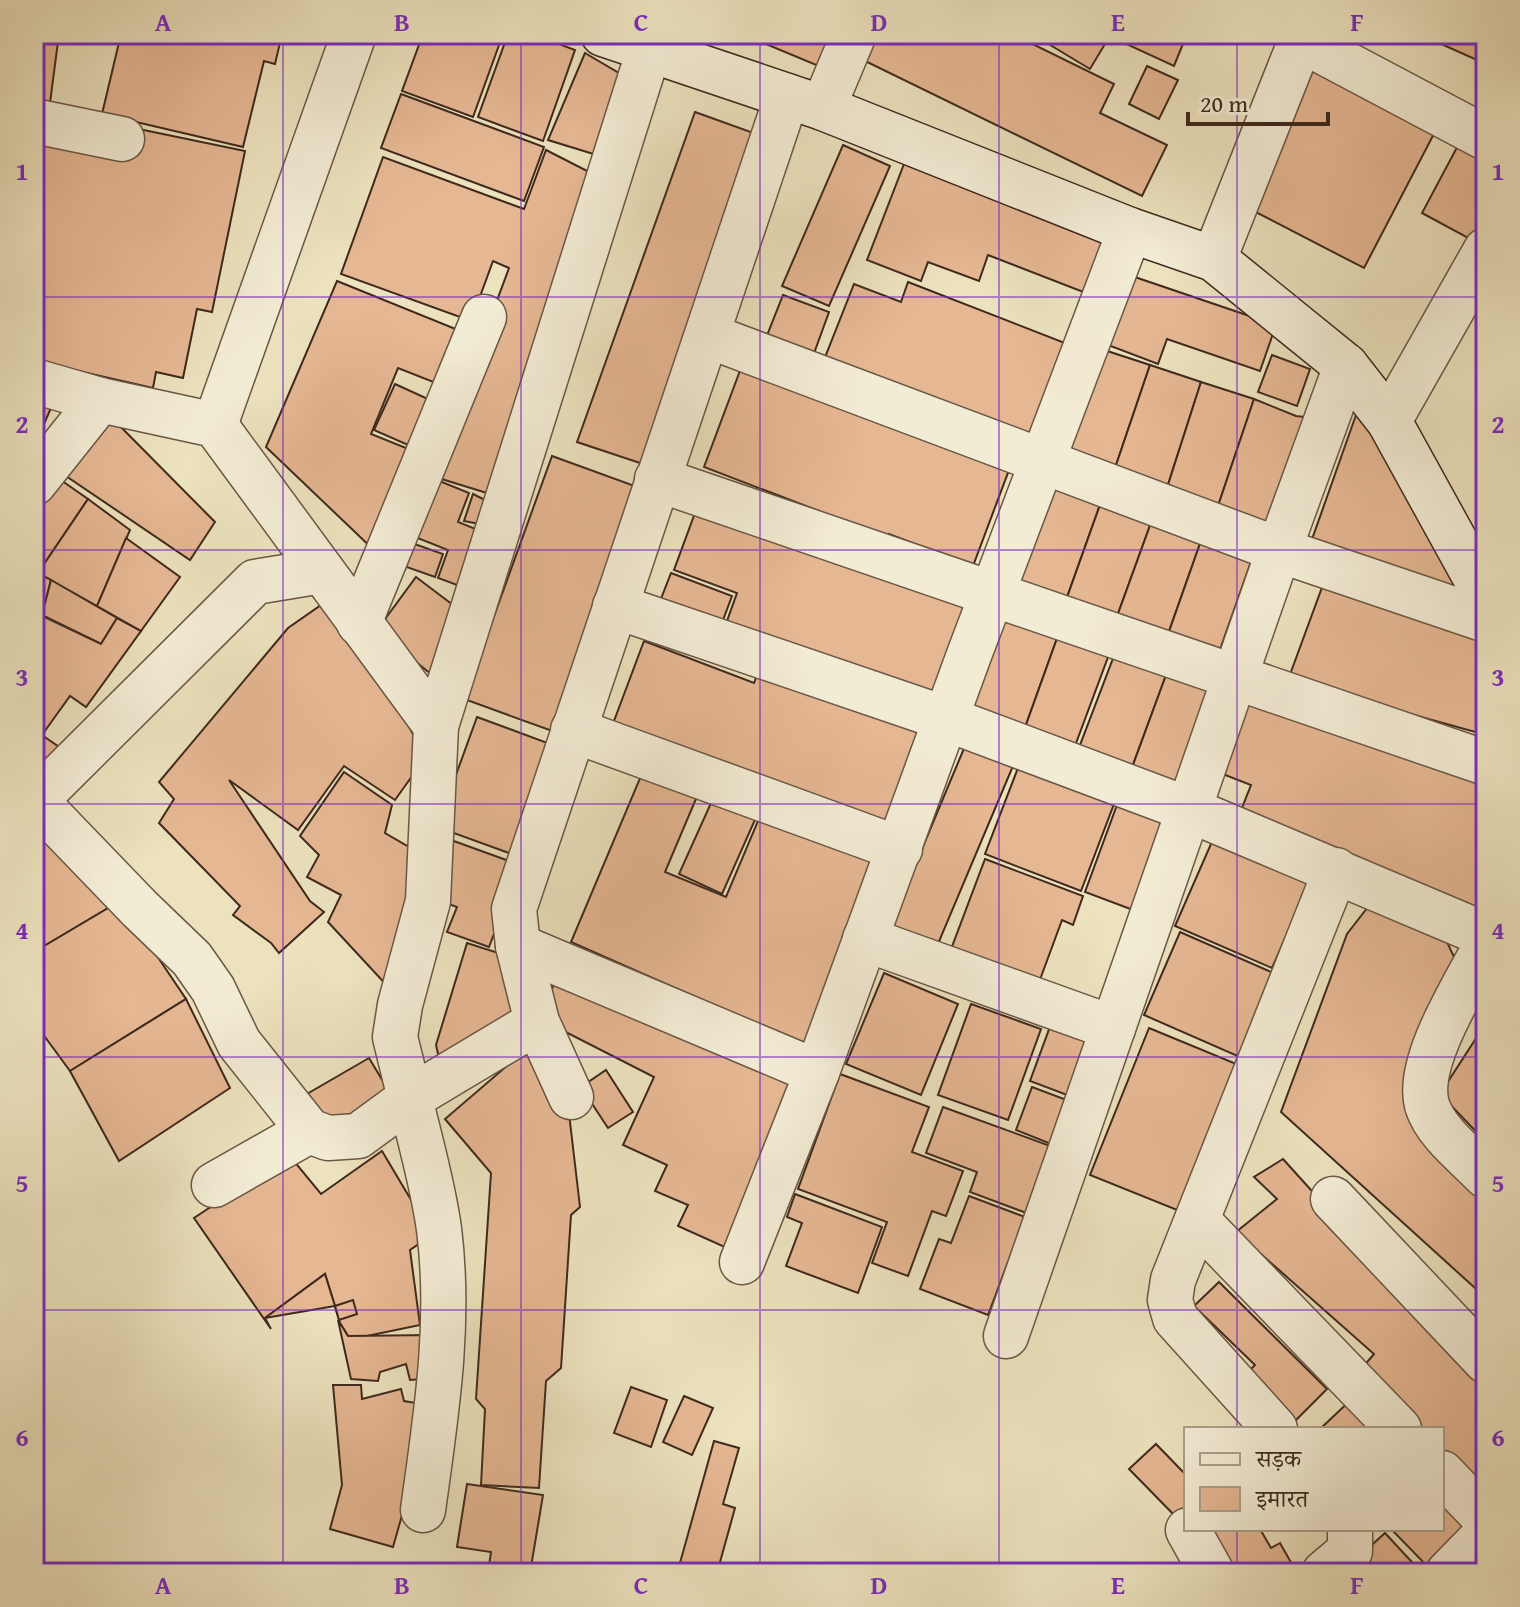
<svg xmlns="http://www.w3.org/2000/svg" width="1520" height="1607" font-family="'Gentium Book Plus','Noto Serif Devanagari',serif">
<rect width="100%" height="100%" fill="#ece2be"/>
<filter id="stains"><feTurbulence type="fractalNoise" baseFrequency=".0025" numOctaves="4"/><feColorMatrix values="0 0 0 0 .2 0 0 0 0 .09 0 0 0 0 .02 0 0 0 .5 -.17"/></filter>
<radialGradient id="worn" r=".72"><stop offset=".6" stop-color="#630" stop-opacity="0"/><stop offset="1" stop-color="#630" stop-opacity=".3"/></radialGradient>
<g fill="#e5b793" stroke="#3f291d" stroke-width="2">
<path d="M34 34H59L50 103 34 101Z"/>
<path d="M121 34H282L275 64 264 61 243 147 102 114Z"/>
<path d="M423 34H503L473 117 402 91Z"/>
<path d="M508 34H533L575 50 543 141 478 117Z"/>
<path d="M742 34H835L821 67Z"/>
<path d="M873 34H1012L1114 84 1100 113 1167 145 1142 196 861 59Z"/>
<path d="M1032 34H1111L1090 69Z"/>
<path d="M1125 34H1187L1174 66 1122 42Z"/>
<path d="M1419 34H1486V47L1479 61Z"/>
<path d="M585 53 629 79 600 156 548 140Z"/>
<path d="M1315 65 1437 128 1364 268 1242 205Z"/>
<path d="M1147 66 1178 80 1159 119 1129 104Z"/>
<path d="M401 94 544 147 524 201 381 148Z"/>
<path d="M695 112 762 136 646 465 577 442Z"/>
<path d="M134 128 245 151 212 312 197 309 183 378 156 372 153 388 34 361V137Z"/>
<path d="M1463 136 1486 148V235L1481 245 1422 213Z"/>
<path d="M843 145 890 166 829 306 782 286Z"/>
<path d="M546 150 601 178 503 498 432 476 509 268 493 261 471 321 341 274 383 157 524 209Z"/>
<path d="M904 164 1110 246 1091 295 988 255 979 281 928 262 921 281 867 260Z"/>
<path d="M1123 273 1276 325 1260 371 1167 339 1158 364 1100 342Z"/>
<path d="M337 281 468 334 446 387 398 368 371 434 421 454 378 554 266 447Z"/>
<path d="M908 282 1070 345 1031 447 822 365 854 284 901 302Z"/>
<path d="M783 295 829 312 813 356 766 338Z"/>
<path d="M1098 348 1150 365 1113 474 1061 457Z"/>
<path d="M1272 355 1310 369 1297 406 1258 392Z"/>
<path d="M1150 365 1201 382 1166 491 1113 474Z"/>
<path d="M741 368 1009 470 973 566 889 534 883 547 819 511 704 467Z"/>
<path d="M1201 382 1254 399 1217 509 1166 491Z"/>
<path d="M395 384 428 399 408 445 374 430Z"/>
<path d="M34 393 54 401 34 447Z"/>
<path d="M1254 399 1296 416 1306 417 1269 526 1217 509Z"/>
<path d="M106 412 215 522 190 560 63 474Z"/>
<path d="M1356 415 1397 457 1463 599 1310 545Z"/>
<path d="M552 456 643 489 555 732 464 699Z"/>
<path d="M55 476 88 499 38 573 34 571V504Z"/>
<path d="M432 478 469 493 458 522 488 534 468 589 438 578 448 550 410 535Z"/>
<path d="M1050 484 1101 502 1065 603 1014 585Z"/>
<path d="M473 494 499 507 490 526 464 521Z"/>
<path d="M88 499 130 530 97 606 38 573Z"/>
<path d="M699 502 973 604 936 705 727 621 737 593 674 570Z"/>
<path d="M1101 502 1152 520 1115 622 1065 603Z"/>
<path d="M1152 520 1202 538 1166 640 1115 622Z"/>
<path d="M126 538 180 577 141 631 97 606Z"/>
<path d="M1202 538 1253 556 1217 658 1166 640Z"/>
<path d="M406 541 443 554 435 577 398 564Z"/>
<path d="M34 571 51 580 42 615 34 612Z"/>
<path d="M671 573 732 596 720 628 659 604Z"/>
<path d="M416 577 465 614 437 679 377 630Z"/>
<path d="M51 580 117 618 101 644 42 615Z"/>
<path d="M1324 582 1484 629 1486 735 1288 680Z"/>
<path d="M334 596 383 675 425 758 395 800 344 766 298 830 229 780 310 901 324 912 279 953 271 943 233 915 240 906 159 823 174 799 159 782 288 628Z"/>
<path d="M1005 610 1060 630 1022 736 966 715Z"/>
<path d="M34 612 101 644 117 618 141 631 86 707 70 696 42 735 69 754 34 775Z"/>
<path d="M1060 630 1111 649 1072 754 1022 736Z"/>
<path d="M644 641 754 683 762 662 927 724 885 832 611 729Z"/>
<path d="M1117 648 1169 667 1130 773 1077 753Z"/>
<path d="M1169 667 1221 687 1181 793 1130 773Z"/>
<path d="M1253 692 1486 786V904L1479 922 1238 818 1251 785 1220 773Z"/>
<path d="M477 717 553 745 523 858 437 827Z"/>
<path d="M965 746 1013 766 935 951 888 930Z"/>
<path d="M1021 760 1117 796 1081 891 985 854Z"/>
<path d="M646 764 701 787 665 872 726 897 766 802 891 856 811 1048 571 942Z"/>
<path d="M344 772 392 805 385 833 421 854 391 990 328 922 341 895 307 877 319 855 300 836Z"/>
<path d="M715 794 758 813 722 894 679 874Z"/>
<path d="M1121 794 1177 815 1141 913 1085 892Z"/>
<path d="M34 827 120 901 34 952Z"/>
<path d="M1214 837 1311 880 1272 968 1175 926Z"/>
<path d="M451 840 520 865 489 947 447 932 457 907 430 897Z"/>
<path d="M985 859 1083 896 1073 925 1062 920 1038 985 950 952Z"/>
<path d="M120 901 186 999 70 1071 34 1022V952Z"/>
<path d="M1368 907 1446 940 1456 961 1440 1007 1446 1160 1486 1200V1298L1281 1112 1347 934Z"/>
<path d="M1180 932 1278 975 1242 1058 1144 1015Z"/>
<path d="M467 943 517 959 523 1023 442 1071 436 1045Z"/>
<path d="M558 971 802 1079 729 1249 678 1226 688 1205 655 1191 667 1165 623 1145 654 1077 542 1020Z"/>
<path d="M884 973 958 1004 921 1095 846 1064Z"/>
<path d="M186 999 230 1088 119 1161 70 1071Z"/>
<path d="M971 1004 1041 1029 1008 1120 938 1095Z"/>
<path d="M1486 1023V1142L1440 1094Z"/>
<path d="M1051 1024 1096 1041 1075 1098 1030 1081Z"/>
<path d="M1149 1028 1246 1068 1187 1214 1090 1175Z"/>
<path d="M536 1041 568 1105 580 1207 571 1215 561 1368 546 1381 539 1488 481 1485 485 1409 476 1399 491 1173 445 1119Z"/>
<path d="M369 1058 390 1093 324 1133 300 1098Z"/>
<path d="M606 1070 633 1112 608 1128 581 1087Z"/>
<path d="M840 1074 929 1107 912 1152 963 1171 946 1216 932 1211 908 1276 872 1263 887 1222 798 1189Z"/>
<path d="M1032 1087 1072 1102 1056 1146 1016 1130Z"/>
<path d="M943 1107 1053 1147 1029 1214 970 1192 977 1172 926 1153Z"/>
<path d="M382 1151 420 1215 426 1239 410 1250 420 1325 367 1336H348L340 1323 325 1274 265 1318 271 1329 194 1218 289 1155 321 1194Z"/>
<path d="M1283 1159 1486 1384V1498L1442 1451V1429H1421L1363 1367 1374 1354 1236 1232 1277 1199 1254 1177Z"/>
<path d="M795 1194 882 1227 858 1293 786 1266 802 1223 787 1217Z"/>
<path d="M969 1196 1025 1217 988 1315 920 1289 939 1239 951 1243Z"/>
<path d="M325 1274 335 1306 265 1318Z"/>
<path d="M1219 1282 1327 1389 1294 1422 1246 1374 1255 1365 1194 1306Z"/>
<path d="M353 1300 357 1314 339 1320 335 1306Z"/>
<path d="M338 1320 348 1336 432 1335 433 1378 410 1380 406 1364 380 1372 378 1381 351 1379Z"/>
<path d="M333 1385H361L362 1399 401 1389 404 1401 422 1404 427 1427 393 1547 330 1529 342 1485Z"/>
<path d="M631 1387 667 1400 651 1447 614 1433Z"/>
<path d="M684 1396 713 1408 692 1455 663 1442Z"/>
<path d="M1353 1398 1382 1429H1320Z"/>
<path d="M714 1441 739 1448 723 1504 735 1508 717 1573H688L678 1570Z"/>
<path d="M1156 1444 1186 1475V1515L1180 1521 1129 1469Z"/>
<path d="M467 1484 543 1495 530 1573H488L491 1552 457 1547Z"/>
<path d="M1442 1491 1476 1525 1427 1566 1391 1529H1442Z"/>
<path d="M1197 1529H1260L1271 1548 1280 1543 1297 1573H1222Z"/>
<path d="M1385 1533 1422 1573H1341Z"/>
</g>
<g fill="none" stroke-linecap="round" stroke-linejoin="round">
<g stroke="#6a5745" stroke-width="47">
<g id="minor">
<path d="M1301 40 1486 138"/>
<path d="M823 108 854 34"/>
<path d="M34 121 122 139"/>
<path d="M1214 259 1301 40 1299 34"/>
<path d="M709 336 1279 550 1486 620"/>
<path d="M34 381 100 400 215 425 436 726 428 901 400 1005 395 1037 410 1098 537 1022"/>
<path d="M1389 421 1486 250"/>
<path d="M215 425 354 34"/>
<path d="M657 479 1486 763"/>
<path d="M34 483 100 400"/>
<path d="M615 606 947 719 1190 810 1486 935"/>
<path d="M359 623 484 317"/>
<path d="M436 726 649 50"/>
<path d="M573 730 900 849"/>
<path d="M34 799 140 909 192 959 213 989 239 1043 309 1131 328 1138 358 1136 410 1098C420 1141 433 1185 439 1229 451 1324 436 1416 423 1510"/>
<path d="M36 800 255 582 322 571"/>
<path d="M865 939 1113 1028"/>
<path d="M1486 945C1466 984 1415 1062 1427 1105 1435 1132 1467 1156 1486 1176"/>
<path d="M518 946 817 1072"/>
<path d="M571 1097 537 1022 518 946 514 909C603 637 698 368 787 96"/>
<path d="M214 1185 309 1131"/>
<path d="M1333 1199 1486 1361"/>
<path d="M1197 1220 1399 1429"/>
<path d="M742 1262 817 1072 969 655 1130 230"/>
<path d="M1006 1336 1279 550 1346 366"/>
<path d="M1275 1429 1175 1318 1170 1300 1173 1280 1336 870"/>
<path d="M1442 1473 1486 1519"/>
<path d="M1188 1530 1212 1573"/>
<path d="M1324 1573 1350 1551V1529"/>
<path d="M1448 1573 1486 1534"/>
</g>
</g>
<g stroke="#3f291d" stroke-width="47">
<path id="secondary" d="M603 34 823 108 1130 230 1214 259 1346 366 1389 421 1486 597"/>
</g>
<use href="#minor" stroke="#f3ecd5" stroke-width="44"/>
<use href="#secondary" stroke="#f3ecd5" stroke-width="44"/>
</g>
<path fill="none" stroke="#7b2cbf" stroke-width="2" stroke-opacity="0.55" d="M283 34V1573M521 34V1573M760 34V1573M999 34V1573M1237 34V1429M34 297H1486M34 550H1486M34 804H1486M34 1057H1486M34 1310H1486M1237 1529V1573"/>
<rect width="1520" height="1607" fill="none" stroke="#ece2be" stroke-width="88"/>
<rect x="1184" y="1427" width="260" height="104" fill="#f3ecd5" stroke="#ab9e8b" stroke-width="2"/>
<rect x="1200" y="1453" width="40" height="12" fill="#f3ecd5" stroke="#ab9e8b" stroke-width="2"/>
<text x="1256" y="1467" font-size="24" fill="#3f291d">सड़क</text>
<rect x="1200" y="1487" width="40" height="24" fill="#e5b793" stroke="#ab9e8b" stroke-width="2"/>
<text x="1256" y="1507" font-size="24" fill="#3f291d">इमारत</text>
<path d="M1188 112v12h140v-12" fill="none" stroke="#3f291d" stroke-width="4"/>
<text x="1200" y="112" font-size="24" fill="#3f291d" stroke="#f3ecd5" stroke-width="6" paint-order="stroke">20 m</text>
<rect x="44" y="44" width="1432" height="1519" fill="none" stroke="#7b2cbf" stroke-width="3"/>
<g font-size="26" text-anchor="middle" font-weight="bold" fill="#7b2cbf">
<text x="163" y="31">A</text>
<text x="402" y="31">B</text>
<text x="641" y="31">C</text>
<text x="879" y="31">D</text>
<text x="1118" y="31">E</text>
<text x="1357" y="31">F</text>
<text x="22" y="180">1</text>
<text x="1498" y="180">1</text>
<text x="22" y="433">2</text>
<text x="1498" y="433">2</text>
<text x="22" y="686">3</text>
<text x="1498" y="686">3</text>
<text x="22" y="939">4</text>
<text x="1498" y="939">4</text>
<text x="22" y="1192">5</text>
<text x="1498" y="1192">5</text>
<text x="22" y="1446">6</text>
<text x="1498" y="1446">6</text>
<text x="163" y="1594">A</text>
<text x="402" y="1594">B</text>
<text x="641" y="1594">C</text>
<text x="879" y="1594">D</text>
<text x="1118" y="1594">E</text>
<text x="1357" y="1594">F</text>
</g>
<rect width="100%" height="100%" filter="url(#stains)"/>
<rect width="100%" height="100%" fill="url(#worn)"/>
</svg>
